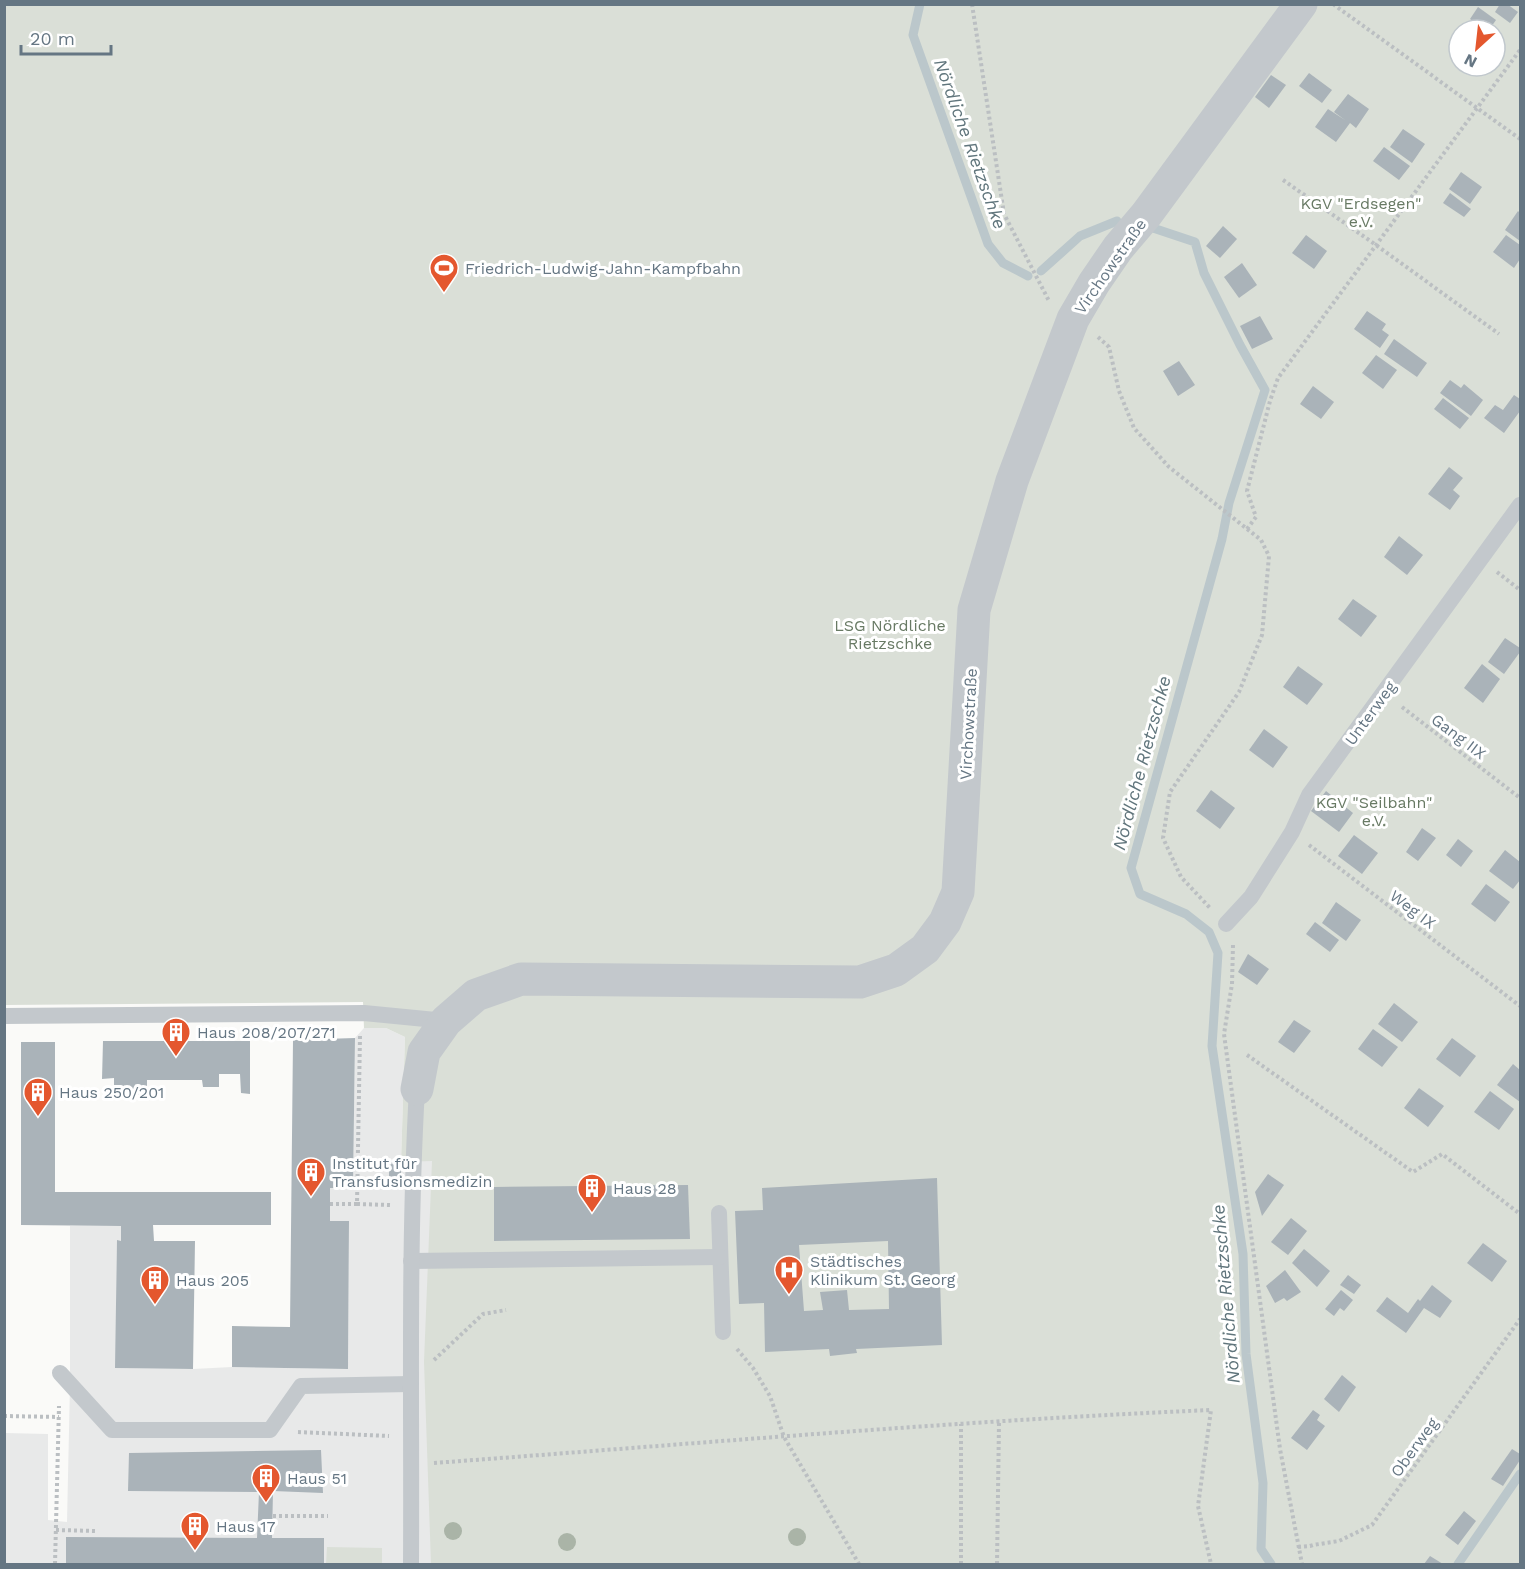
<svg xmlns="http://www.w3.org/2000/svg" width="1525" height="1569" font-family="'Work Sans',sans-serif">
<rect width="100%" height="100%" fill="#fafaf8"/>
<path fill="#e8e9e9" d="M364 1028H386L405 1037 401 1162 432 1160 1261 1564H5V1433L48 1434V1520L67 1522 70 1385V1226H121V1241H117L116 1368 193 1369 232 1367 348 1369 349 1222 330 1221V1188L353 1187 355 1038Z"/>
<g fill="#dadfd7" fill-rule="evenodd">
<path d="M4 5H1520V1564H431L424 1362 432 1161 401 1162 405 1037 386 1028H364L363 1002 5 1005ZM1459 30H1495V66H1459Z"/>
<path d="M327 1547 382 1548V1564H326Z"/>
</g>
<g fill="none" stroke-linecap="round" stroke-linejoin="round">
<g stroke="#bbc7cb" stroke-width="9">
<path d="M920 4 913 35 988 244 1003 263 1028 276"/>
<path d="M1153 228 1195 242 1204 273 1240 345 1265 390 1229 503 1222 539 1131 868 1140 894 1186 914 1209 932 1218 953 1212 1046 1243 1254 1246 1354 1263 1483 1261 1549 1271 1564"/>
<path d="M1041 271 1080 236 1117 221"/>
<path d="M1458 1564 1520 1474"/>
</g>
</g>
<g fill="#aab3b9" fill-rule="evenodd">
<path d="M1500 4H1507L1518 12 1510 23 1495 12Z"/>
<path d="M1478 7 1496 20 1489 30H1486L1470 19Z"/>
<path d="M1309 73 1332 90 1322 103 1299 86Z"/>
<path d="M1271 75 1286 85 1269 108 1255 97Z"/>
<path d="M1348 94 1369 109 1356 128 1350 123 1336 142 1315 127 1328 109 1345 120 1334 112Z"/>
<path d="M1403 129 1425 144 1412 163 1390 147Z"/>
<path d="M1384 147 1410 166 1399 180 1373 161Z"/>
<path d="M1461 172 1482 187 1470 204 1449 189Z"/>
<path d="M1450 193 1471 209 1464 217 1443 203Z"/>
<path d="M1518 211 1520 213V241L1505 230Z"/>
<path d="M1223 226 1237 239 1220 258 1206 246Z"/>
<path d="M1306 235 1327 251 1314 269 1292 253Z"/>
<path d="M1506 235 1520 245V259L1514 268 1493 252Z"/>
<path d="M1242 263 1257 285 1239 298 1224 277Z"/>
<path d="M1367 311 1386 324 1382 330 1389 335 1380 348 1354 329Z"/>
<path d="M1260 316 1273 339 1252 349 1240 326Z"/>
<path d="M1394 339 1427 363 1417 377 1384 354Z"/>
<path d="M1376 355 1397 370 1383 389 1362 373Z"/>
<path d="M1179 361 1195 385 1178 396 1163 371Z"/>
<path d="M1450 380 1461 388 1464 384 1483 400 1471 416 1440 393Z"/>
<path d="M1313 386 1334 402 1321 419 1300 404Z"/>
<path d="M1514 395 1520 399V411L1504 433 1484 418 1495 405 1503 410Z"/>
<path d="M1443 398 1469 418 1460 429 1434 409Z"/>
<path d="M1449 467 1463 478 1453 490 1460 496 1450 510 1428 494Z"/>
<path d="M1399 536 1423 555 1407 575 1384 557Z"/>
<path d="M1353 599 1377 616 1361 637 1338 619Z"/>
<path d="M1505 638 1520 648V652L1504 674 1488 662Z"/>
<path d="M1482 664 1500 679 1483 703 1464 688Z"/>
<path d="M1298 666 1323 684 1307 705 1283 687Z"/>
<path d="M1264 729 1288 747 1273 768 1249 750Z"/>
<path d="M1211 790 1235 808 1220 829 1196 811Z"/>
<path d="M1326 791 1353 813 1339 832 1311 811Z"/>
<path d="M1422 828 1436 838 1418 861 1406 852Z"/>
<path d="M1354 835 1378 853 1362 874 1338 856Z"/>
<path d="M1458 839 1473 851 1461 867 1446 855Z"/>
<path d="M1505 850 1520 862V880L1513 889 1489 871Z"/>
<path d="M1486 884 1510 902 1495 922 1471 904Z"/>
<path d="M1336 902 1361 920 1346 941 1322 923Z"/>
<path d="M1315 922 1339 940 1330 952 1306 934Z"/>
<path d="M1248 954 1269 969 1257 985 1238 972Z"/>
<path d="M1394 1003 1418 1022 1402 1042 1378 1024Z"/>
<path d="M1294 1020 1311 1031 1294 1053 1278 1042Z"/>
<path d="M1373 1029 1398 1047 1382 1067 1358 1049Z"/>
<path d="M355 1038 353 1188H330V1221H349L348 1369 232 1367V1326L290 1327 293 1040Z"/>
<path d="M1452 1038 1476 1056 1460 1077 1436 1059Z"/>
<path d="M103 1041H250V1094L241 1093 240 1074H219V1087H203L202 1080H147V1095H114V1078L102 1079Z"/>
<path d="M21 1042H55V1192H271V1225H153L154 1241H195L193 1369 115 1368 117 1240 121 1241V1226L21 1225Z"/>
<path d="M1513 1064 1520 1070V1102L1497 1085Z"/>
<path d="M1419 1088 1444 1106 1428 1127 1404 1108Z"/>
<path d="M1490 1091 1514 1109 1499 1130 1474 1112Z"/>
<rect x="389" y="1162" width="12" height="15"/>
<path d="M1268 1174 1284 1185 1262 1216 1255 1192Z"/>
<path d="M937 1178 942 1345 856 1349 857 1353 830 1356 829 1349 765 1352 764 1303 739 1304 735 1211 763 1210 762 1188ZM888 1241 889 1309 849 1310 847 1290 820 1292 823 1310 804 1311 799 1245Z"/>
<path d="M688 1185 690 1239 494 1241V1187Z"/>
<path d="M1291 1218 1307 1231 1288 1255 1271 1242Z"/>
<path d="M1483 1243 1507 1261 1492 1282 1467 1263Z"/>
<path d="M1304 1249 1330 1271 1317 1287 1292 1263Z"/>
<path d="M1285 1270 1301 1292 1287 1301 1284 1298 1275 1303 1266 1286Z"/>
<path d="M1348 1275 1361 1285 1354 1294 1340 1285Z"/>
<path d="M1432 1285 1452 1301 1440 1318 1424 1308 1406 1333 1376 1311 1387 1297 1408 1313 1418 1299 1420 1301Z"/>
<path d="M1341 1290 1353 1300 1344 1311 1340 1308 1334 1316 1325 1309Z"/>
<path d="M1342 1375 1356 1387 1339 1412 1324 1399Z"/>
<path d="M1313 1410 1320 1415 1317 1420 1325 1426 1307 1450 1291 1438Z"/>
<path d="M1512 1449 1520 1454V1460L1503 1486 1491 1479Z"/>
<path d="M321 1450 323 1493 273 1491 272 1538H324V1564H66V1537L257 1538 259 1492 128 1491 129 1453Z"/>
<path d="M1464 1511 1476 1521 1458 1545 1445 1535Z"/>
<path d="M1430 1556 1443 1564H1424Z"/>
</g>
<g fill="none" stroke-linecap="round" stroke-linejoin="round">
<g stroke="#bbbfc2" stroke-width="4" stroke-dasharray="3 3" stroke-linecap="butt">
<path d="M972 4 1004 214 1049 301"/>
<path d="M1333 4 1520 139"/>
<path d="M1283 180 1376 245 1499 334"/>
<path d="M1098 337 1109 347 1119 391 1134 428 1169 467 1261 540 1269 556 1262 635 1239 692 1170 792 1163 838 1181 877 1211 909"/>
<path d="M1247 529 1256 517 1247 491 1270 401 1278 378 1520 50"/>
<path d="M1497 572 1520 590"/>
<path d="M1402 707 1520 798"/>
<path d="M1309 845 1520 1006"/>
<path d="M1233 945 1232 984 1224 1034 1280 1449 1302 1564"/>
<path d="M1247 1055 1413 1172 1442 1154 1520 1214"/>
<path d="M330 1204H357L360 1036"/>
<path d="M357 1204 390 1205"/>
<path d="M737 1349 753 1368 770 1396 784 1437 859 1564"/>
<path d="M434 1360 483 1314 506 1310"/>
<path d="M4 1416 59 1417"/>
<path d="M298 1432 389 1436"/>
<path d="M434 1463C693 1444 951 1421 1211 1410L1198 1506 1211 1564"/>
<path d="M273 1516H328"/>
<path d="M56 1530 97 1531"/>
<path d="M1298 1547 1310 1546 1313 1545 1339 1541 1372 1525 1520 1319"/>
<path d="M55 1564 59 1406"/>
<path d="M961 1564V1424"/>
<path d="M997 1564 999 1422"/>
</g>
<g stroke="#c3c8cc" stroke-width="16">
<path d="M1226 924 1251 897 1292 832 1309 795 1520 505"/>
<path d="M4 1016 364 1013 446 1021"/>
<path d="M719 1213 723 1332"/>
<path d="M411 1261 720 1257"/>
<path d="M60 1373 112 1430H270L301 1386 411 1384"/>
<path d="M411 1564C412 1406 408 1248 417 1089"/>
</g>
<path stroke="#c3c8cc" stroke-width="33" d="M417 1089 424 1052 446 1021 476 995 521 979 860 982 896 970 925 949 945 922 958 892 974 610 1012 481 1073 319 1094 283 1118 248 1146 215 1301 4"/>
</g>
<g fill="#aab4a7">
<circle cx="453" cy="1531" r="9"/>
<circle cx="797" cy="1537" r="9"/>
<circle cx="567" cy="1542" r="9"/>
</g>
<defs>
<g id="stadium-pin" transform="scale(1.5)"><path d="M0 17L-7.5 6A9.5 9.5 0 1 1 7.5 6Z" fill="#e4572e" stroke="#fff"/><path d="M0-5a6.5 5 0 1 0 0 10a6.5 5 0 1 0 0-10ZM-3.5-1.8h7v3.6h-7Z" fill="#fff"/></g>
<g id="building-pin" transform="scale(1.5)"><path d="M0 17L-7.5 6A9.5 9.5 0 1 1 7.5 6Z" fill="#e4572e" stroke="#fff"/><path d="M-4-6H4V6H1V3H-1V6H-4ZM-2.5-4.3h1.7v1.8h-1.7ZM.8-4.3h1.7v1.8H.8ZM-2.5-1h1.7V.8h-1.7ZM.8-1h1.7V.8H.8Z" fill="#fff"/></g>
<g id="hospital-pin" transform="scale(1.5)"><path d="M0 17L-7.5 6A9.5 9.5 0 1 1 7.5 6Z" fill="#e4572e" stroke="#fff"/><path d="M-5-5h3v3.5h4V-5h3V5h-3V1.5h-4V5h-3Z" fill="#fff"/></g>
</defs>
<g fill-rule="evenodd">
<use href="#stadium-pin" x="444" y="268"/>
<use href="#building-pin" x="176" y="1032"/>
<use href="#building-pin" x="38" y="1092"/>
<use href="#building-pin" x="311" y="1172"/>
<use href="#building-pin" x="592" y="1188"/>
<use href="#hospital-pin" x="789" y="1270"/>
<use href="#building-pin" x="155" y="1280"/>
<use href="#building-pin" x="266" y="1478"/>
<use href="#building-pin" x="195" y="1526"/>
</g>
<g text-anchor="middle" stroke-width="6" stroke-linejoin="round" paint-order="stroke">
<g font-size="16" fill="#687a64" stroke="#fff">
<text x="1361" y="209">KGV "Erdsegen"<tspan x="1361" dy="18">e.V.</tspan></text>
<text x="890" y="631">LSG Nördliche<tspan x="890" dy="18">Rietzschke</tspan></text>
<text x="1374" y="808">KGV "Seilbahn"<tspan x="1374" dy="18">e.V.</tspan></text>
</g>
<g font-size="16" fill="#657683" stroke="#fff">
<text transform="translate(1110 266) rotate(-55)" y="6">Virchowstraße</text>
<text transform="translate(1370 713) rotate(-54)" y="6">Unterweg</text>
<text transform="translate(968 724) rotate(-87)" y="6">Virchowstraße</text>
<text transform="translate(1459 736) rotate(37)" y="6">Gang IIX</text>
<text transform="translate(1413 909) rotate(37)" y="6">Weg IX</text>
<text transform="translate(1414 1447) rotate(-54)" y="6">Oberweg</text>
</g>
<g font-size="16" fill="#657683" stroke="#fff" text-anchor="start">
<text x="465" y="274">Friedrich-Ludwig-Jahn-Kampfbahn</text>
<text x="197" y="1038">Haus 208/207/271</text>
<text x="59" y="1098">Haus 250/201</text>
<text x="332" y="1169">Institut für<tspan x="332" dy="18">Transfusionsmedizin</tspan></text>
<text x="613" y="1194">Haus 28</text>
<text x="810" y="1267">Städtisches<tspan x="810" dy="18">Klinikum St. Georg</tspan></text>
<text x="176" y="1286">Haus 205</text>
<text x="287" y="1484">Haus 51</text>
<text x="216" y="1532">Haus 17</text>
</g>
<g font-size="18" font-style="italic" fill="#60757c" stroke="#fff">
<text transform="translate(970 144) rotate(70)" y="6">Nördliche Rietzschke</text>
<text transform="translate(1142 763) rotate(-75)" y="6">Nördliche Rietzschke</text>
<text transform="translate(1226 1294) rotate(-95)" y="6">Nördliche Rietzschke</text>
</g>
</g>
<rect width="1525" height="1569" fill="none" stroke="#657683" stroke-width="12"/>
<g transform="translate(1477 48) rotate(207)"><circle r="28" fill="#ffffff" stroke="#c1c8cd" stroke-width="1.5"/>
<path d="M0-4.5L10 22L0 15L-10 22Z" fill="#e4572e"/>
<text y="-9" font-size="16" font-weight="bold" text-anchor="middle" fill="#657683">N</text>
</g>
<path d="M21 45v9h90v-9" fill="none" stroke="#657683" stroke-width="3"/>
<text x="30" y="45" font-size="18" fill="#657683" stroke="#ffffff" stroke-width="4.5" paint-order="stroke">20 m</text>
</svg>
